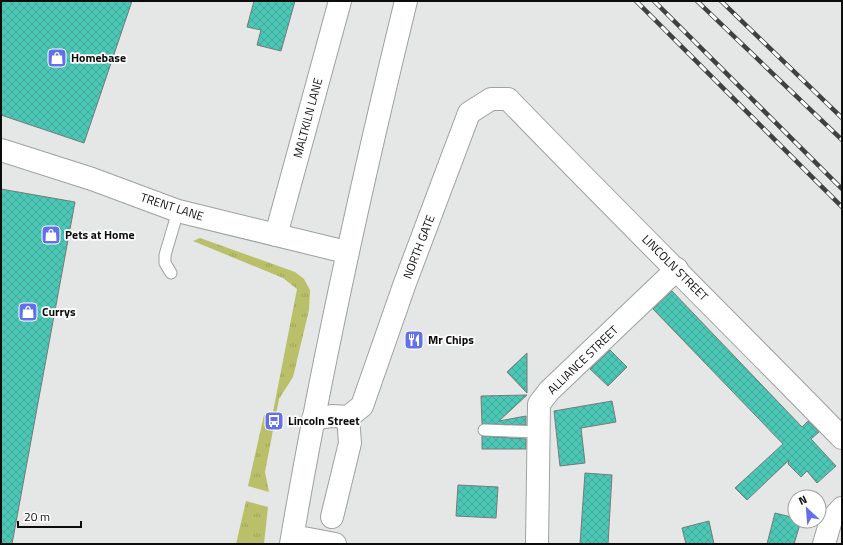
<svg xmlns="http://www.w3.org/2000/svg" width="843" height="545" font-family="'Titillium Web',sans-serif">
<defs>
<pattern id="grass-tufts" width="24" height="20" patternUnits="userSpaceOnUse"><rect width="24" height="20" fill="#bac069"/><path d="M3 7l-1-3M5 7V3M7 7l1-3M15 17l-1-3M17 17v-4M19 17l1-3" fill="none" stroke="#9fa45a"/></pattern>
<pattern id="building-cross-hatch" width="8" height="8" patternUnits="userSpaceOnUse"><rect width="8" height="8" fill="#4cc7b5"/><path d="M0 0l8 8M0 8l8-8" fill="none" stroke="#41aa9a"/></pattern>
</defs>
<rect width="100%" height="100%" fill="#e4e7e5"/>
<g fill="url(#grass-tufts)">
<path d="M200 238 295 272 304 279 310 290 309 310 293 377 279 399 265 472 269 492 248 486 264 415 272 417 297 289 283 278 193 241Z"/>
<path d="M246 501 268 507 264 544H236Z"/>
</g>
<g fill="url(#building-cross-hatch)" stroke="#767a79">
<path d="M1 1H132L84 143 1 115Z"/>
<path d="M254 1H295L281 51 257 45 261 30 247 27Z"/>
<path d="M1 189 75 202 12 544H1Z"/>
<path d="M672 291 802 427 808 421 819 432 811 439 836 466 817 483 807 471 801 477 788 464 789 460 747 500 735 488 783 444 653 309Z"/>
<path d="M610 350 627 367 608 386 590 369Z"/>
<path d="M527 353V393L507 372Z"/>
<path d="M527 395 499 421 526 416V425L482 424 481 396Z"/>
<path d="M612 401 616 422 581 428 585 463 560 466 554 411Z"/>
<path d="M482 436 526 439V449H482Z"/>
<path d="M585 473 612 475 608 544H580Z"/>
<path d="M458 485 498 487 496 518 456 516Z"/>
<path d="M775 513 795 518V521H801L794 544H767Z"/>
<path d="M709 521 714 544H686L682 528Z"/>
</g>
<g fill="none" stroke-linecap="round" stroke-linejoin="round">
<g stroke="#9da19f" stroke-width="13">
<g id="lane">
<path d="M171 273 165 263V255L178 211"/>
<path d="M484 430 539 432"/>
</g>
</g>
<g stroke="#9da19f" stroke-width="24">
<g id="street">
<path d="M1 150 92 179 178 211 346 252"/>
<path d="M276 235 340 1"/>
<path d="M332 517 350 443 348 417"/>
<path d="M293 536 335 544"/>
<path d="M537 544 539 404 549 391 677 269"/>
<path d="M824 544 831 520 842 508"/>
</g>
</g>
<g stroke="#9da19f" stroke-width="24">
<g id="secondary">
<path d="M313 419 332 416 348 417 362 406 405 283 469 113 491 99H508C618 213 731 324 842 438"/>
<path d="M291 544C322 361 362 181 406 1"/>
</g>
</g>
<use href="#lane" stroke="#fff" stroke-width="11"/>
<use href="#street" stroke="#fff" stroke-width="22"/>
<use href="#secondary" stroke="#fff" stroke-width="22"/>
<g stroke="#3f403f" stroke-width="4.5">
<g id="rail">
<path d="M636 1 842 207"/>
<path d="M654 1 842 189"/>
<path d="M697 1 842 140"/>
<path d="M721 1 842 118"/>
</g>
</g>
<use href="#rail" stroke="#fff" stroke-width="3" stroke-dasharray="9" stroke-linecap="butt"/>
</g>
<defs>
<g id="shop-square" transform="scale(1)"><rect x="-9" y="-9" width="18" height="18" rx="4" fill="#6370e9" stroke="#fff"/><path d="M-5-2.5h2.3a2.7 3.5 0 0 1 5.4 0H5L5.5 6h-11ZM-1.5-2.5h3a1.5 2.3 0 0 0-3 0Z" fill="#fff"/></g>
<g id="restaurant-square" transform="scale(1)"><rect x="-9" y="-9" width="18" height="18" rx="4" fill="#6370e9" stroke="#fff"/><path d="M-5-6h1v4h1v-4h1v4h1v-4h1v5L-1.5 .5V6h-2V.5L-5-1ZM5-6V6H3V1.5H1.5Q1.5-4 5-6Z" fill="#fff"/></g>
<g id="bus-square" transform="scale(1)"><rect x="-9" y="-9" width="18" height="18" rx="4" fill="#6370e9" stroke="#fff"/><path d="M-5-6H5V4H4V6H2V4H-2V6H-4V4H-5ZM-3.5-4V0h7V-4ZM-3.5 1.2v1.5H-2V1.2ZM2 1.2v1.5H3.5V1.2Z" fill="#fff"/></g>
</defs>
<g fill-rule="evenodd">
<use href="#shop-square" x="57" y="58"/>
<use href="#shop-square" x="51" y="235"/>
<use href="#shop-square" x="28" y="312"/>
<use href="#restaurant-square" x="414" y="340"/>
<use href="#bus-square" x="274" y="421"/>
</g>
<g text-anchor="middle" stroke-width="3.5" stroke-linejoin="round" paint-order="stroke">
<g font-size="12" font-weight="bold" fill="#0b0c0b" stroke="#fff" text-anchor="start">
<text x="71" y="62">Homebase</text>
<text x="65" y="239">Pets at Home</text>
<text x="42" y="316">Currys</text>
<text x="428" y="344">Mr Chips</text>
<text x="288" y="425">Lincoln Street</text>
</g>
<g font-size="12" fill="#0b0c0b" stroke="#fff">
<text transform="translate(308 118) rotate(-75)" y="4">MALTKILN LANE</text>
<text transform="translate(172 207) rotate(18)" y="4">TRENT LANE</text>
<text transform="translate(419 247) rotate(-69)" y="4">NORTH GATE</text>
<text transform="translate(675 268) rotate(45)" y="4">LINCOLN STREET</text>
<text transform="translate(583 360) rotate(-44)" y="4">ALLIANCE STREET</text>
</g>
</g>
<rect width="843" height="545" fill="none" stroke="#0b0c0b" stroke-width="4"/>
<g transform="translate(807 509) rotate(334)"><circle r="19" fill="#ffffff" stroke="#9d9e9d"/>
<path d="M0-3L7 15L0 10L-7 15Z" fill="#6370e9"/>
<text y="-6" font-size="11" font-weight="bold" text-anchor="middle" fill="#0b0c0b">N</text>
</g>
<path d="M18 521v6h63v-6" fill="none" stroke="#0b0c0b" stroke-width="2"/>
<text x="24" y="521" font-size="12" fill="#0b0c0b" stroke="#ffffff" stroke-width="3" paint-order="stroke">20 m</text>
</svg>
